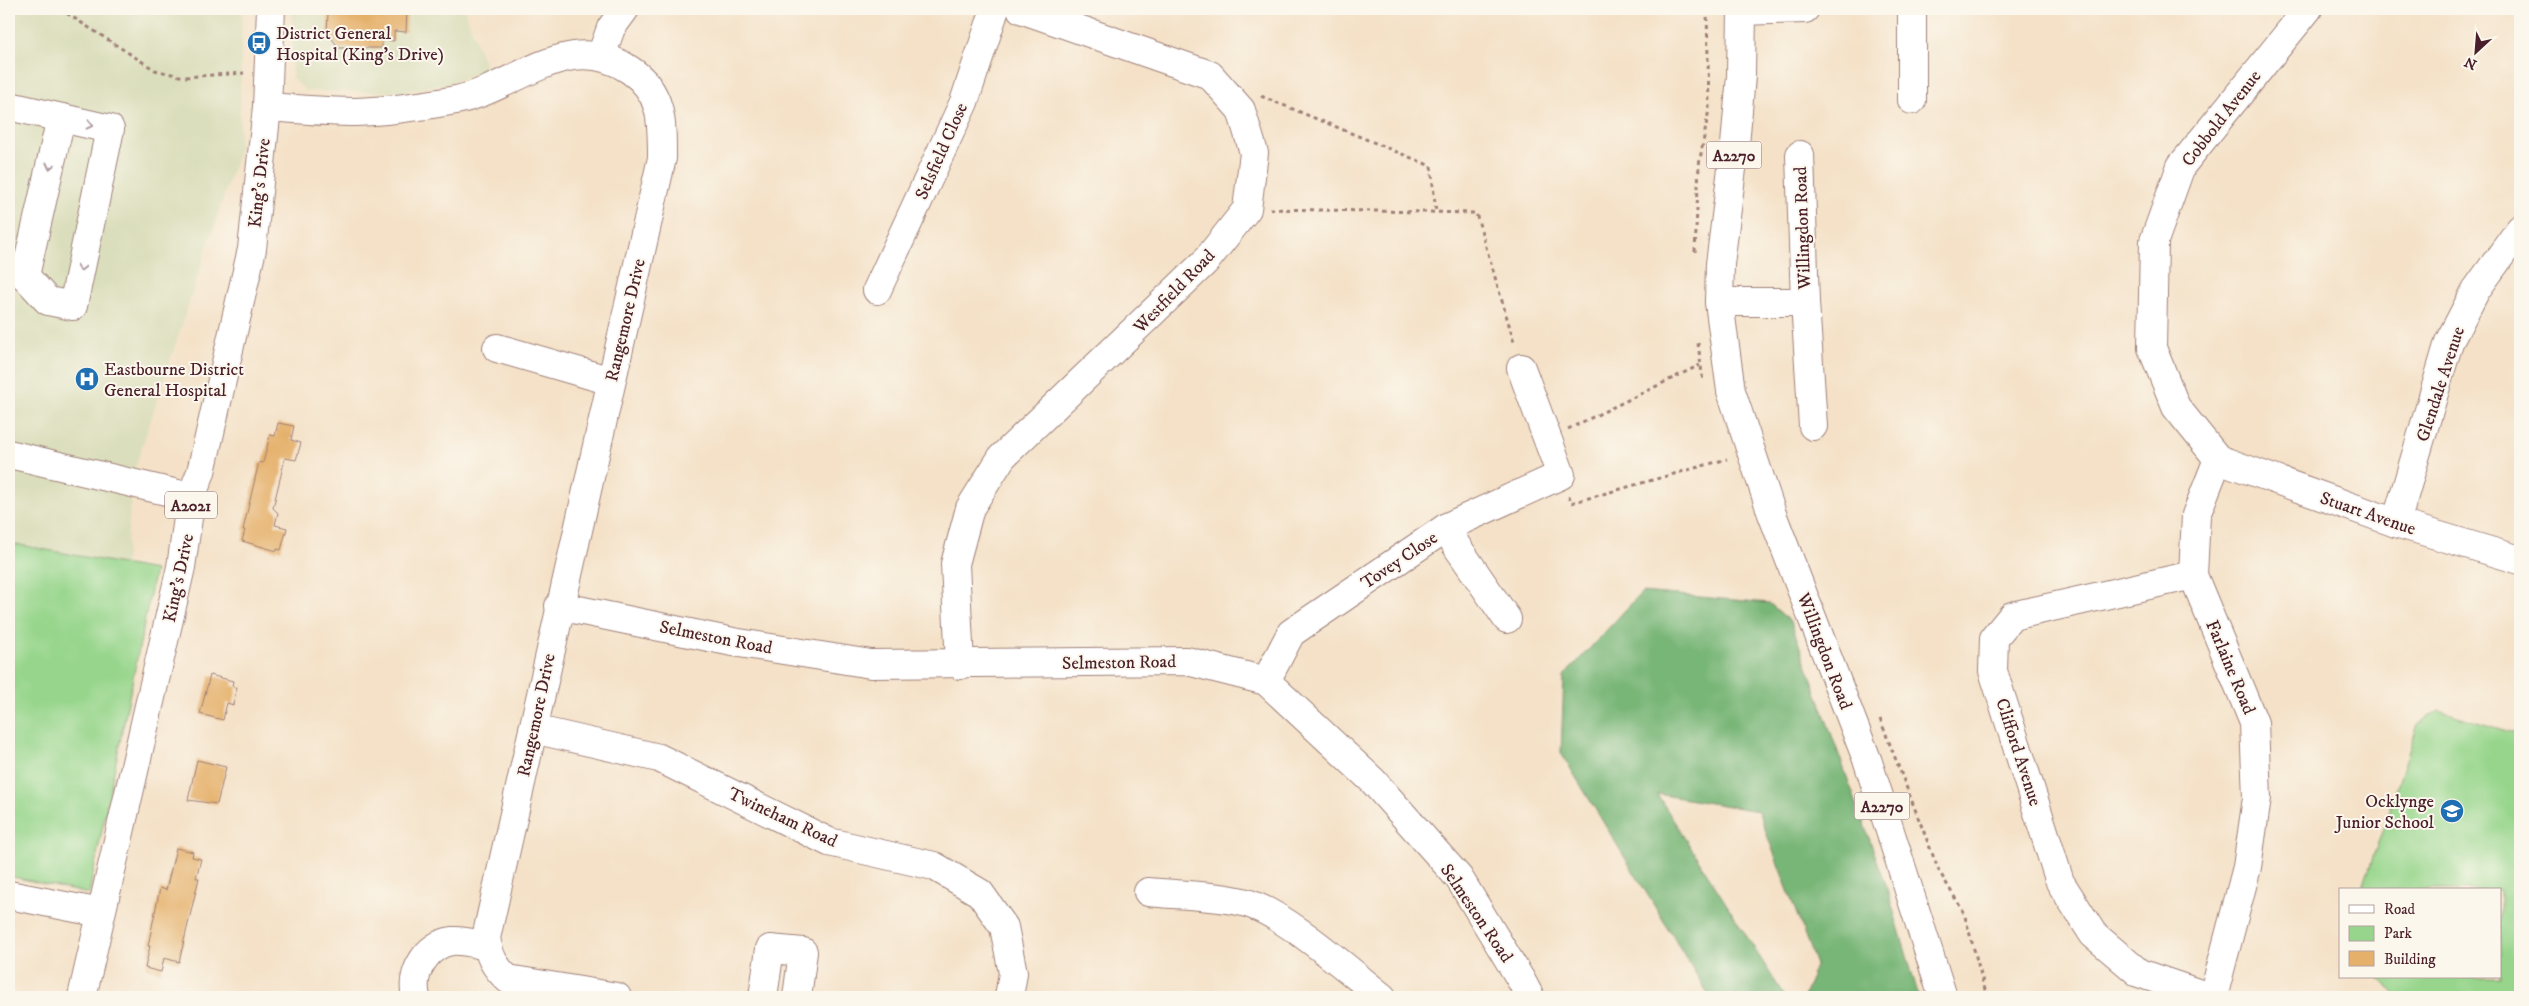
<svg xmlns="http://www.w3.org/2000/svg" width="2529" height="1006" font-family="'IM FELL DW Pica',serif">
<rect width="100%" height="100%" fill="#fbf7ec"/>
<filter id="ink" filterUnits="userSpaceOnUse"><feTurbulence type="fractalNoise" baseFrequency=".02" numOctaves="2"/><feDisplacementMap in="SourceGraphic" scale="10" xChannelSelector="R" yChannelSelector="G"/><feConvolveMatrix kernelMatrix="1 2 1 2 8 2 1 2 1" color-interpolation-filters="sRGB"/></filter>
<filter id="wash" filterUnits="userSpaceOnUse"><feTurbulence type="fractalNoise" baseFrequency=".0096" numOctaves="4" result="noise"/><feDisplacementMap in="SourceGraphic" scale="20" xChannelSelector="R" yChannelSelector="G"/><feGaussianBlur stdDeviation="1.12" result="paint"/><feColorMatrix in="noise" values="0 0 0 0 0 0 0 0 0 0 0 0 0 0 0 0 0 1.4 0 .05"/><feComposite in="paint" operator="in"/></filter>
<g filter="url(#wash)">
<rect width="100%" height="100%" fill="#f4e1c7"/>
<g fill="#dbdebc">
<path d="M9 9H242L239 150 133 474 125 564 9 543Z"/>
<path d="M292 9H464L486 69 449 83 404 92 306 91 292 78Z"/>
</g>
<g fill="#96d58b" stroke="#707a5b">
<path d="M9 543 155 570 89 894 9 876Z"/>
<path d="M2438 710 2520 735V997H2395V993L2377 977H2500V890H2362L2418 724Z"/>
</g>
<path fill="#78b677" stroke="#616a51" d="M1642 592 1769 603 1791 622 1886 885 1919 997H1804L1816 965 1758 811 1657 794 1785 997H1710L1561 753 1564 676Z"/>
<g id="blocks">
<g fill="#e5b06a">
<path d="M331 9H407L406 32 394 31V41L382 40V48H339L327 32 328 13 331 12Z"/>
<path d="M278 423 294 426 291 440 301 443 296 460 285 458 273 508 278 513 275 525 287 528 281 550 277 549V551L242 541 245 530H243L259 462 263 463 270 435 275 436Z"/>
<path d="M210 675 233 681 232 686 237 687 233 705 227 703 223 720 200 714Z"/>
<path d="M197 760 226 767 217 804 188 800Z"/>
<path d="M176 848 193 852 192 857 201 859 196 878H199L179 962 164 958 161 972 145 968 150 946H148L160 888 166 890Z"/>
</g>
</g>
</g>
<g filter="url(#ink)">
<use href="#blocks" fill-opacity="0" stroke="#9f8079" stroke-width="1"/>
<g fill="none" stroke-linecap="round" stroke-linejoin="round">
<g stroke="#9f8079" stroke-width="30">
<g id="minor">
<path d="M2308 9 2181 166 2154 241 2152 348 2176 407 2218 459 2396 523 2520 560"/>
<path d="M1742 11 1805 9"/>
<path d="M601 56 611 28 625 9"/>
<path d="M1912 100V9"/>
<path d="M9 106 110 129 73 306 48 301 25 276 9 266"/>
<path d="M267 107C296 109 326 112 355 112 389 111 423 106 456 100 517 88 568 28 630 70 663 92 662 123 662 158L486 938C489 955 494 967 508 979"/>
<path d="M1800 155 1805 302 1813 426"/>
<path d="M25 276 61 118"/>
<path d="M877 290 964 102 995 9"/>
<path d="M1719 302H1805"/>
<path d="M497 348 611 381"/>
<path d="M9 454 191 497"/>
<path d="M2396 523 2449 342 2476 290 2520 229"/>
<path d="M1447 527 1456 545 1507 619"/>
<path d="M2193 575 2012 616 1994 638 1993 671 2060 882 2093 934 2139 973 2209 997"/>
<path d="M559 606 733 642 871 664 1187 661 1266 681 1373 781 1459 878 1521 980 1530 997"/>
<path d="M960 665 955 564 970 508 1002 457 1205 262 1247 209 1254 153 1241 110 1210 75 1021 9"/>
<path d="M1266 681 1291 633 1447 527 1561 475 1521 368"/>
<path d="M533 729 659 758 829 842 934 866 980 893 1004 927 1013 973 1009 997"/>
<path d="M1148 892C1178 895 1214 895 1243 902 1282 911 1349 971 1382 997"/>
<path d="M9 895 101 913"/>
<path d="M508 979 617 997"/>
<path d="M416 997C410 973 426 945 452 941 464 940 476 944 487 946"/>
<path d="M763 997 770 949 803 952 797 997"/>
<path d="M2213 997 2247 867 2257 798 2254 723 2193 575 2196 515 2218 459"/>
</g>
</g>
<g stroke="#9f8079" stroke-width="30">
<g id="major">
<path d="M1742 9 1741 76 1735 145 1720 264 1719 302 1731 391 1772 514 1868 762 1943 997"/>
<path d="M82 997 181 567 191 497 201 472 252 249 267 107 271 9"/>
</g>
</g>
<g stroke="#9f8079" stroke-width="3" stroke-dasharray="4 4" stroke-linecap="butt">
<path d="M60 9 155 70 184 77 244 73"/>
<path d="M1261 96 1431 166 1436 212"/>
<path d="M1270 209 1476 213 1515 345"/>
<path d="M1695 252 1699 165 1709 109 1707 9"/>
<path d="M1698 343 1703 382"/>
<path d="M1568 429 1700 365"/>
<path d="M1569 496 1571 503 1727 459"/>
<path d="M1880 719 1939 871 1964 913 1987 997"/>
</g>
<use href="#minor" stroke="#fff" stroke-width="28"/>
<use href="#major" stroke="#fff" stroke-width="28"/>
</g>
<defs><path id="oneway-chevron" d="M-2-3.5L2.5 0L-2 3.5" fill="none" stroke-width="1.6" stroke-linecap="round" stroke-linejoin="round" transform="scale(1.25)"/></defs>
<g stroke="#ae9aa0">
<use href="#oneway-chevron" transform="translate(90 125) rotate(13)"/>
<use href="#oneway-chevron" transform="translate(50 166) rotate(103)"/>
<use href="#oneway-chevron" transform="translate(81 268) rotate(102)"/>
</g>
</g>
<defs>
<g id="bus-disc" transform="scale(1.25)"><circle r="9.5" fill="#1f6fb2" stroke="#fbf7ec"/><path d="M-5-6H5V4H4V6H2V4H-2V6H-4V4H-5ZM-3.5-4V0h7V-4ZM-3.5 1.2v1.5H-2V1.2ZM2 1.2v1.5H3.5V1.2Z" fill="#fff"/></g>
<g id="hospital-disc" transform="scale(1.25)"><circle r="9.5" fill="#1f6fb2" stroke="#fbf7ec"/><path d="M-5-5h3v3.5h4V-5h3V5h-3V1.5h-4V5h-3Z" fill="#fff"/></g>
<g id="school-disc" transform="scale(1.25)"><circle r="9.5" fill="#1f6fb2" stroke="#fbf7ec"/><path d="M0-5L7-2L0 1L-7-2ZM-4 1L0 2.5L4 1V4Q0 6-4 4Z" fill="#fff"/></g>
</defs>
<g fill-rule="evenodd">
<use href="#bus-disc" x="259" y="43"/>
<use href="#hospital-disc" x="87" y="379"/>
<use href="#school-disc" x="2452" y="811"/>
</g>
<g text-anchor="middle" stroke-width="4" stroke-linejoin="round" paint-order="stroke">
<g fill="#fbf7ec" stroke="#7f6065" stroke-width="1">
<rect x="1706.5" y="141.5" width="55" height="27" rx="4"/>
<rect x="165" y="491.5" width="52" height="27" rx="4"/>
<rect x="1854.5" y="792.5" width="55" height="27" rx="4"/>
</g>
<g font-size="16" font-weight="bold" fill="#4a1f2b">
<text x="1734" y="161">A2270</text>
<text x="191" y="511">A2021</text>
<text x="1882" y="812">A2270</text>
</g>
<g font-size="18" fill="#4a1f2b" stroke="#fbf7ec" text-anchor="start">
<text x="276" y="39">District General<tspan x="276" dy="21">Hospital (King's Drive)</tspan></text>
<text x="104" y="375">Eastbourne District<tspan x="104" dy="21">General Hospital</tspan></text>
<text x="2434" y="807" text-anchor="end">Ocklynge<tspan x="2434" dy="21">Junior School</tspan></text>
</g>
<g font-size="18" fill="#4a1f2b" stroke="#fbf7ec">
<text transform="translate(2221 118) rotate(-52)" y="6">Cobbold Avenue</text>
<text transform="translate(941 151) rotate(-66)" y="6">Selsfield Close</text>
<text transform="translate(259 183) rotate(-84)" y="6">King's Drive</text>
<text transform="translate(1802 228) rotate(-92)" y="6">Willingdon Road</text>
<text transform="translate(1174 291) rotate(-46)" y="6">Westfield Road</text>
<text transform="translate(625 320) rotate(-77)" y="6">Rangemore Drive</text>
<text transform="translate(2440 384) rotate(-72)" y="6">Glendale Avenue</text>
<text transform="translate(2368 513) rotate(19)" y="6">Stuart Avenue</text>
<text transform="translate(1399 560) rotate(-34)" y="6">Tovey Close</text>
<text transform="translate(178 578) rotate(-78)" y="6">King's Drive</text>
<text transform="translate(716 637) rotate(11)" y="6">Selmeston Road</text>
<text transform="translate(1825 651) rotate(69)" y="6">Willingdon Road</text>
<text transform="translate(1119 662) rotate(-1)" y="6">Selmeston Road</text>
<text transform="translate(2231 667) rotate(67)" y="6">Farlaine Road</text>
<text transform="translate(536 715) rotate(-78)" y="6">Rangemore Drive</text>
<text transform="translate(2019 752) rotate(72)" y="6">Clifford Avenue</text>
<text transform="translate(783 817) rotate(25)" y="6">Twineham Road</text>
<text transform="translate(1477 913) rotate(56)" y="6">Selmeston Road</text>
</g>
</g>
<rect width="2529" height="1006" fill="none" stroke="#fbf7ec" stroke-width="30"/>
<rect x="2339" y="888" width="162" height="90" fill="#fbf7ec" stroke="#b4a19f"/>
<rect x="2349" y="905" width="25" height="8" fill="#ffffff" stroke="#b4a19f"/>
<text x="2384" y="914" font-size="15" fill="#4a1f2b">Road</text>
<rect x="2349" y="926" width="25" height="15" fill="#96d58b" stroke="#b4a19f"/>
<text x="2384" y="938" font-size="15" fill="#4a1f2b">Park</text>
<rect x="2349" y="951" width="25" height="15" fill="#e5b06a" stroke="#b4a19f"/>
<text x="2384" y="964" font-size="15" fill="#4a1f2b">Building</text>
<g transform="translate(2476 52) rotate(206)" stroke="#fbf7ec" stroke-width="4" paint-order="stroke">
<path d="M0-4L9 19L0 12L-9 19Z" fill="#4a1f2b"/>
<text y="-8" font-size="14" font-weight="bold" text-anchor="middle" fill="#4a1f2b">N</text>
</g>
</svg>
